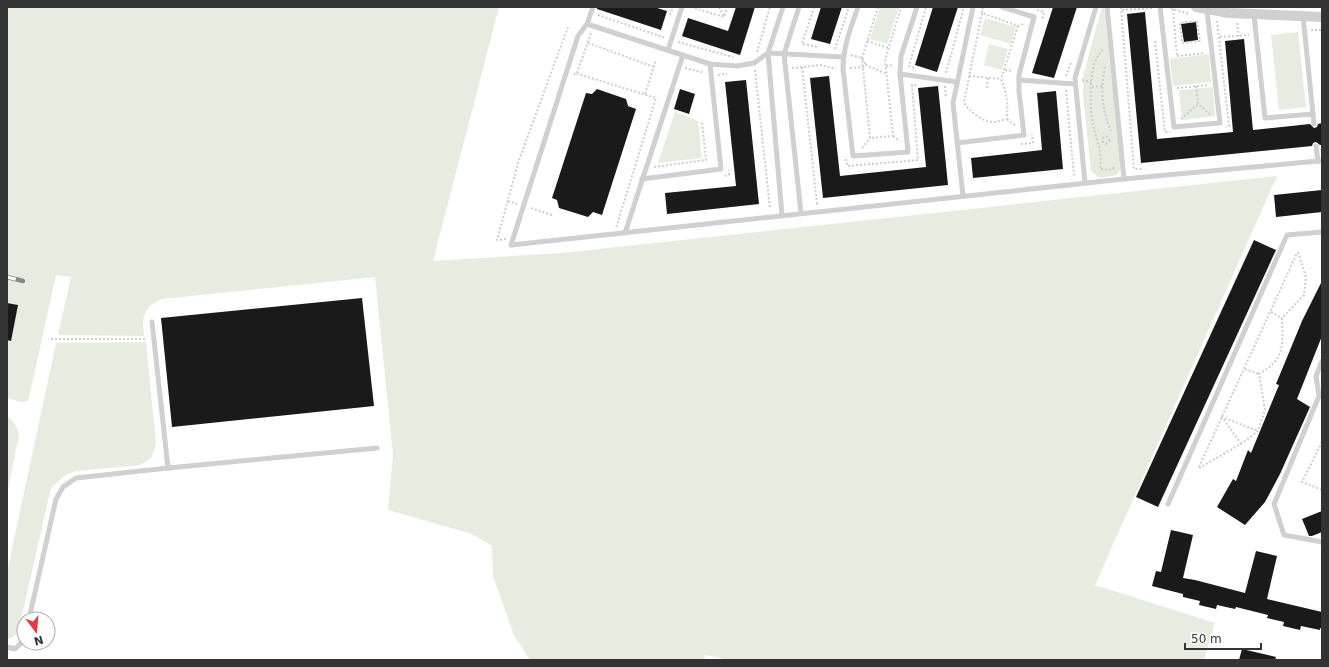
<svg xmlns="http://www.w3.org/2000/svg" width="1329" height="667" font-family="'DejaVu Sans',sans-serif">
<rect width="100%" height="100%" fill="#fff"/>
<g fill="#e6ecdf">
<path d="M7 7H499L433 261 562 253 1277 176 1095 585 1215 623 1204 660H729L705 655 704 660H530L514 635 493 576 492 546 472 534 388 510 393 455 375 277 162 299C143 307 142 317 144 336L58 335 71 277 56 275 29 398 27 401 22 402 7 398Z"/>
<path d="M880 7H899L887 44 870 39Z"/>
<path d="M1102 7H1104L1121 168 1117 175 1099 178 1091 171 1083 95V76Z"/>
<path d="M985 18 1016 27 1011 44 980 35Z"/>
<path d="M1298 32 1306 107 1279 110 1271 35Z"/>
<path d="M989 44 1008 49 1002 70 984 65Z"/>
<path d="M1209 54 1211 82 1173 86 1170 59Z"/>
<path d="M1213 87 1215 116 1182 120 1179 90Z"/>
<path d="M675 112 698 121 702 158 658 163Z"/>
<path d="M146 342 156 444 151 458 140 465 76 471 64 476 51 488 18 633 13 637 7 639V572L56 343Z"/>
<path d="M7 416C14 421 17 428 19 435L7 493Z"/>
</g>
<g fill="#1a1a1a">
<path d="M597 7H654L667 11 661 30 597 9Z"/>
<path d="M736 7H755L740 55 682 36 688 18 728 31Z"/>
<path d="M821 7H842L830 44 811 39Z"/>
<path d="M933 7H958L937 72 915 65Z"/>
<path d="M1053 7H1077L1054 78 1032 73Z"/>
<path d="M1145 12 1157 139 1233 132 1225 41 1244 39 1253 130 1310 124 1314 128 1317 127 1318 124 1322 123V145H1320L1316 142 1313 143 1312 146 1141 163 1127 14Z"/>
<path d="M1196 22 1198 40 1184 42 1181 24Z"/>
<path d="M829 76 840 176 926 167 918 88 938 86 948 185 823 198 810 78Z"/>
<path d="M746 80 759 204 667 214 665 193 736 186 725 82Z"/>
<path d="M597 89 626 99 628 106 636 109 602 215 593 212 588 217 559 208 557 200 552 198 586 93 592 94Z"/>
<path d="M680 89 695 94 689 114 674 109Z"/>
<path d="M1056 91 1063 169 973 178 971 158 1042 150 1037 93Z"/>
<path d="M1322 190V212L1276 217 1274 195Z"/>
<path d="M1254 240 1276 250 1158 507 1136 497Z"/>
<path d="M1322 281V336L1297 399 1310 407 1280 474 1265 502 1245 525 1217 507 1233 479 1236 481 1248 450 1251 453 1279 385 1276 384 1302 321Z"/>
<path d="M362 298 374 406 172 427 161 318Z"/>
<path d="M7 303 18 305 11 341 7 340Z"/>
<path d="M1322 511V532L1312 536H1309L1302 519Z"/>
<path d="M1171 530 1193 535 1183 578 1195 580 1245 593 1256 551 1277 556 1267 599 1322 612V629L1320 628V630L1301 626 1300 630 1283 626 1284 622 1267 618 1268 615 1236 607 1235 609 1217 605 1216 609 1199 605 1200 601 1183 597V594L1152 586 1156 571 1161 572Z"/>
<path d="M1242 649 1276 657 1275 660H1239Z"/>
</g>
<g fill="none" stroke-linecap="round" stroke-linejoin="round">
<g stroke="#cdcdcd" stroke-width="2" stroke-dasharray="2 2" stroke-linecap="butt">
<path d="M691 7 724 17 727 7"/>
<path d="M719 7 724 17"/>
<path d="M814 7 802 44 818 47"/>
<path d="M878 7 862 58 870 138 893 136 885 60 901 7"/>
<path d="M1121 7 1134 169H1142"/>
<path d="M1167 7 1189 14"/>
<path d="M1173 9 1177 56"/>
<path d="M1037 10 1044 12 1042 20"/>
<path d="M1122 10 1152 8"/>
<path d="M982 13 983 7"/>
<path d="M598 15 666 38"/>
<path d="M670 15 673 7"/>
<path d="M1197 21 1200 41 1182 43 1180 23Z"/>
<path d="M1217 21 1229 126 1226 127"/>
<path d="M1237 23 1239 36"/>
<path d="M1018 26 1001 79C1007 93 1008 104 1007 119 1003 120 997 122 992 122 983 122 967 110 964 102L982 13 1018 26 1025 23"/>
<path d="M1312 31V30H1322"/>
<path d="M1220 37 1249 35"/>
<path d="M867 41 889 48"/>
<path d="M1155 41 1165 132H1170"/>
<path d="M678 42 733 57"/>
<path d="M588 43 654 67"/>
<path d="M835 49 849 7"/>
<path d="M1103 50C1088 60 1089 108 1093 124 1096 139 1103 153 1100 169L1109 170 1116 167"/>
<path d="M757 52 770 7"/>
<path d="M851 55 862 58 866 65"/>
<path d="M1177 56 1205 53"/>
<path d="M886 66 894 65"/>
<path d="M802 67 817 204 818 203"/>
<path d="M1105 67C1100 89 1102 110 1111 131"/>
<path d="M685 68 704 73"/>
<path d="M792 68 821 65 836 69"/>
<path d="M850 68 863 67 866 65 887 74"/>
<path d="M914 68 909 66 926 7"/>
<path d="M755 70 770 209"/>
<path d="M1005 70 1013 71"/>
<path d="M577 73 591 33"/>
<path d="M946 73 964 7"/>
<path d="M574 75 575 73 656 98 616 228"/>
<path d="M718 75 727 74"/>
<path d="M969 76 1001 79"/>
<path d="M1066 76 1071 63"/>
<path d="M1082 80 1091 82"/>
<path d="M945 86 946 98"/>
<path d="M1196 86 1198 104 1212 116"/>
<path d="M1092 87 1102 86"/>
<path d="M987 88 988 78"/>
<path d="M1177 88 1208 85"/>
<path d="M1066 90 1074 176H1073"/>
<path d="M645 94 656 60"/>
<path d="M1007 119 1016 126"/>
<path d="M1181 119 1198 104"/>
<path d="M893 136 900 141"/>
<circle cx="1106" cy="140" r="3.5"/>
<path d="M1021 144 1033 143 1032 134"/>
<path d="M862 148 870 138"/>
<path d="M846 159 847 166 918 160 912 85H918"/>
<path d="M654 167 706 160 702 122"/>
<path d="M725 176 729 175V170"/>
<path d="M508 201 517 204"/>
<path d="M531 208 552 215"/>
<path d="M506 239 497 240 518 163 568 27"/>
<path d="M1271 312 1282 318"/>
<path d="M51 339H147"/>
<path d="M1245 369 1259 374"/>
<path d="M1322 442 1302 482 1322 490"/>
<path d="M1241 444 1222 417 1258 431"/>
<path d="M1199 467 1297 253"/>
<path d="M1199 468 1241 444 1258 431 1265 410 1259 374C1285 359 1283 346 1282 318L1304 295 1306 277 1298 252"/>
</g>
<g stroke="#d0d0d0" stroke-width="5">
<path d="M593 7 587 24 578 36 511 245 1124 179 1318 161"/>
<path d="M799 7 784 54 801 213"/>
<path d="M858 7C851 27 843 47 843 69L853 156 908 152 900 74 901 56 917 7"/>
<path d="M1107 7 1124 179"/>
<path d="M1160 7 1174 127 1220 123 1207 10"/>
<path d="M1254 15 1265 118 1313 114 1303 16"/>
<path d="M587 24 710 64 737 66 754 63 768 53 843 57"/>
<path d="M668 50 682 7"/>
<path d="M900 74 957 82"/>
<path d="M1019 80 1075 84"/>
<path d="M1313 114 1314 124"/>
<path d="M957 143 1024 135 1019 91V75L1034 17 1002 7"/>
<path d="M1316 146 1318 161H1322"/>
<path d="M642 179 721 169 710 64"/>
<path d="M1085 183 1075 78 1096 7"/>
<path d="M963 196 953 103 973 7"/>
<path d="M782 215 768 53 783 7"/>
<path d="M625 233 683 55"/>
<path d="M152 322 168 468"/>
<path d="M1322 361 1316 376 1319 396 1274 504 1284 535 1322 542"/>
<path d="M1168 504 1287 235 1322 232"/>
<path d="M29 619 56 499 63 487 76 478 168 468 377 448"/>
<path d="M7 647 15 649 24 640"/>
</g>
<path stroke="#d0d0d0" stroke-width="10" d="M1196 7 1229 13 1322 17"/>
<g stroke="#888" stroke-width="4.5">
<path id="rail" d="M7 277 23 281"/>
</g>
<use href="#rail" stroke="#fff" stroke-width="3" stroke-dasharray="9" stroke-linecap="butt"/>
</g>
<rect width="1329" height="667" fill="none" stroke="#333333" stroke-width="16"/>
<g transform="translate(36 631) rotate(164)"><circle r="19" fill="#ffffff" stroke="#adadad"/>
<path d="M0-3L7 15L0 10L-7 15Z" fill="#e63946"/>
<text y="-6" font-size="11" font-weight="bold" text-anchor="middle" fill="#333333">N</text>
</g>
<path d="M1185 643v6h76v-6" fill="none" stroke="#333333" stroke-width="2"/>
<text x="1191" y="643" font-size="12" fill="#333333" stroke="#ffffff" stroke-width="3" paint-order="stroke">50 m</text>
</svg>
